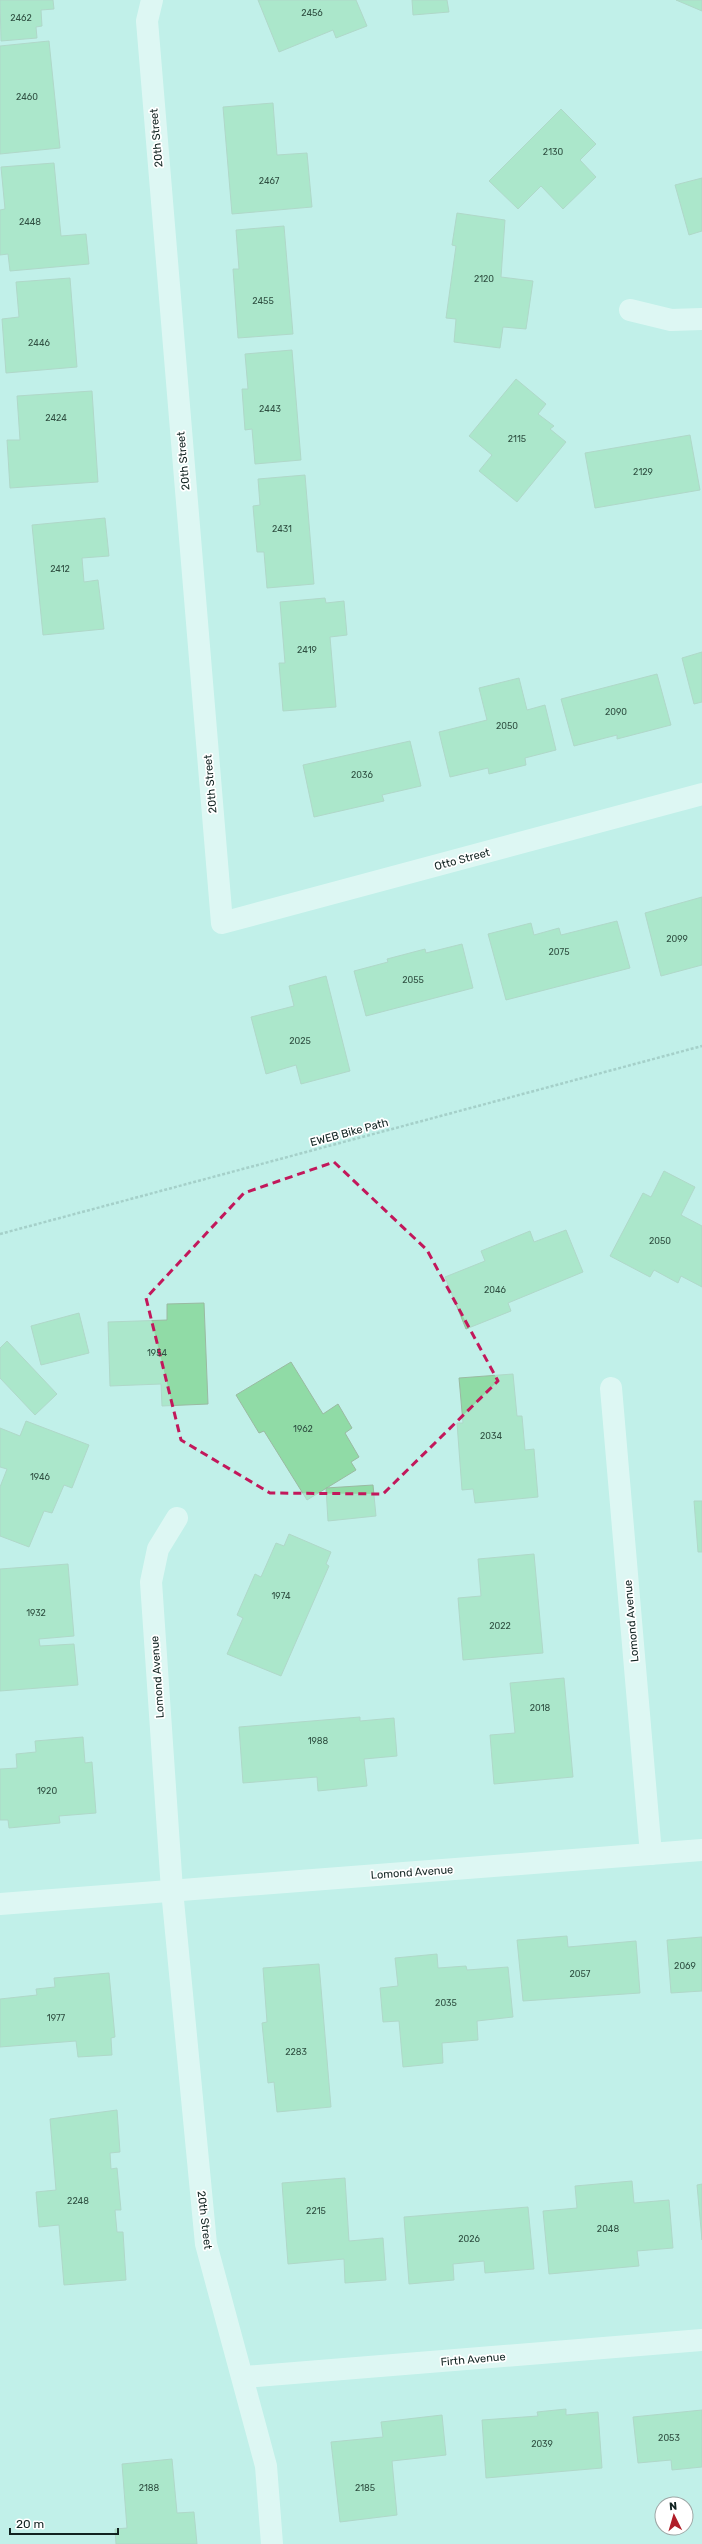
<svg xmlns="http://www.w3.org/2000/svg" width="702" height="2544" font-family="Rubik,sans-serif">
<rect width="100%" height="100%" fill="#c1f0e9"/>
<g fill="#90dba6" stroke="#9abaa2">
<path d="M0 0H53L54 9 41 10 42 26 36 27 37 38 1 41Z"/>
<path d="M258 0H356L367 26 336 38 333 30 279 52Z"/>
<path d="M412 0H447L449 12 413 15Z"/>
<path d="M676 0H702V11Z"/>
<path d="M49 41 60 148 0 154V46Z"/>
<path d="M273 103 277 155 307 153 312 207 232 214 223 107Z"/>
<path d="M561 109 596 144 580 160 596 177 563 209 541 186 518 209 489 181Z"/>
<path d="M54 163 61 236 86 234 89 264 10 271 8 254 0 255V210L5 209 1 167Z"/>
<path d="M702 178V231L689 235 675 185Z"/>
<path d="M457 213 505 220 501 277 533 281 526 329 503 327 500 348 454 342 456 319 446 318 456 246 452 245Z"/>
<path d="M284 226 293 334 238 338 233 269H239L236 230Z"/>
<path d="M70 278 77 367 6 373 2 319 19 317 16 282Z"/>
<path d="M292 350 301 460 255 464 252 429 245 430 242 389H248L245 354Z"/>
<path d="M516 379 546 404 538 414 554 426 550 429 566 442 517 502 479 471 492 455 469 436Z"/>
<path d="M92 391 98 482 10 488 7 440H20L17 396Z"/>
<path d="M690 435 700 490 595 508 585 453Z"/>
<path d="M305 475 314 584 267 588 264 552H257L253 506 260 505 258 479Z"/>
<path d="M105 518 109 556 82 558 84 582 98 580 104 629 43 635 32 525Z"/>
<path d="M325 598 326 603 344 601 347 635 330 637 336 707 283 711 279 663H285L280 602Z"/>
<path d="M702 652V702L694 704 682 658Z"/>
<path d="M657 674 671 725 617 739V735L574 746 561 699Z"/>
<path d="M519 678 527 710 545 705 556 750 525 758 526 765 489 774 488 768 450 777 439 732 487 720 479 688Z"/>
<path d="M410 741 421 786 382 795 384 801 314 817 303 765Z"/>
<path d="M702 897V965L661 976 645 913Z"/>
<path d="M617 921 630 968 506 1000 488 934 531 923 534 935 559 928 561 935Z"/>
<path d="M462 944 473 988 366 1016 354 971 388 962 387 959 425 949 426 953Z"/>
<path d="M326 976 350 1071 301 1084 296 1065 266 1074 251 1017 294 1006 289 986Z"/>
<path d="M664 1171 695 1187 681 1215 702 1226V1287L681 1276 678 1283 654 1270 650 1277 610 1256 643 1193 651 1197Z"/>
<path d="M566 1230 583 1272 508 1303 511 1311 466 1329 445 1277 485 1261 481 1251 530 1231 534 1242Z"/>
<path d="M204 1303 208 1404 162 1406 161 1384 110 1386 108 1322 167 1320V1304Z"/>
<path d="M79 1313 89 1353 41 1365 31 1326Z"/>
<path d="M7 1341 57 1394 35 1415 0 1378V1348Z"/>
<path d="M291 1362 323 1414 338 1404 352 1428 345 1433 359 1457 351 1462 356 1470 307 1500 264 1431 259 1433 236 1395Z"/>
<path d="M513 1374 517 1416H522L525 1450 534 1449 538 1497 475 1503 473 1489 462 1490 457 1423H463L459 1378Z"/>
<path d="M26 1421 89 1445 72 1488 64 1485 52 1513 44 1511 29 1547 0 1536V1487L7 1469 0 1467V1428L20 1436Z"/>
<path d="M373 1485 376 1516 328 1521 326 1488Z"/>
<path d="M694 1501H702V1552H698Z"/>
<path d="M289 1534 331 1552 326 1564 329 1566 281 1676 227 1654 243 1618 237 1615 255 1574 261 1577 276 1543 284 1546Z"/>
<path d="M534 1554 543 1653 463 1660 458 1598 481 1596 478 1559Z"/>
<path d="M68 1564 74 1636 39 1639 40 1646 74 1644 78 1685 0 1691V1569Z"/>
<path d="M564 1678 573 1777 494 1784 490 1735 515 1733 510 1683Z"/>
<path d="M360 1717V1721L394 1718 397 1756 364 1759 367 1786 318 1791 317 1777 243 1783 239 1727Z"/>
<path d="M83 1737 85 1763 92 1762 96 1813 59 1816 60 1823 9 1828 8 1820H0V1769L17 1768 16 1754 36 1752 35 1741Z"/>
<path d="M567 1936 568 1947 636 1941 640 1993 523 2001 517 1940Z"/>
<path d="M702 1937V1991L671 1993 667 1940Z"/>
<path d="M437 1954 438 1968 466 1966 467 1970 508 1967 513 2017 477 2021 478 2040 442 2043 443 2063 403 2067 399 2021 383 2022 380 1988 398 1986 395 1958Z"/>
<path d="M319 1964 331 2107 277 2112 274 2082 268 2083 262 2023 267 2022 263 1968Z"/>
<path d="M109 1973 115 2037 111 2038 112 2055 78 2057 76 2041 0 2047V1999L37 1995 36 1989 55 1987 54 1978Z"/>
<path d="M117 2110 120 2152 110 2153 111 2169 117 2168 121 2210H115L117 2232H123L126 2280 64 2285 59 2225 39 2227 36 2192 56 2190 50 2119Z"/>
<path d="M345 2178 349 2241 383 2238 386 2280 345 2283 344 2259 288 2264 282 2183Z"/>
<path d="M632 2181 634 2203 669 2200 673 2248 637 2251 639 2266 549 2274 543 2211 577 2208 575 2186Z"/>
<path d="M702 2184V2240L697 2185Z"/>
<path d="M528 2207 534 2269 485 2273 484 2261 453 2264 454 2280 409 2284 404 2217Z"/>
<path d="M566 2409V2415L598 2412 602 2468 486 2478 482 2420 538 2416 537 2412Z"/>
<path d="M702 2410V2467L672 2470 671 2460 638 2463 633 2417Z"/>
<path d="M442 2415 446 2455 392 2461 397 2515 340 2522 331 2442 383 2437 381 2422Z"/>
<path d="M172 2459 177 2513 194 2512 197 2544H116L115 2529 127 2528 122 2464Z"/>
</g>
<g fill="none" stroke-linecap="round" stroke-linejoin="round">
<path stroke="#83a8a3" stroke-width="2.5" stroke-dasharray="3 2" stroke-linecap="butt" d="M0 1234 702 1046"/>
<g stroke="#fff" stroke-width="22">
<path d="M152 0 147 21 222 923 702 794"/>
<path d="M630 310 671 320 702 319"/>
<path d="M611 1388 651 1854"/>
<path d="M177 1518 158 1549 151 1582 172 1890 206 2244 266 2466 272 2544"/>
<path d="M0 1904 702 1850"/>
<path d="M244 2377 702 2340"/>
</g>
</g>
<path d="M0 0H702V2544H0ZM334 1162 427 1250 498 1381 383 1494 270 1493 181 1440 146 1298 244 1193Z" fill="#c1f0e9" fill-opacity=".55" fill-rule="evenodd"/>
<path fill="none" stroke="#c2185b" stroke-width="3" stroke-dasharray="8 5" stroke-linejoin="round" d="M334 1162 427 1250 498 1381 383 1494 270 1493 181 1440 146 1298 244 1193Z"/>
<g text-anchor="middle" stroke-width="3.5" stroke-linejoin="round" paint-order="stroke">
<g font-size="9" fill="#305042">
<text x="312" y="16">2456</text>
<text x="21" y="21">2462</text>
<text x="27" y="100">2460</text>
<text x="553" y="155">2130</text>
<text x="269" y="184">2467</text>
<text x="30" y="225">2448</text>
<text x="484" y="282">2120</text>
<text x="263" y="304">2455</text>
<text x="39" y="346">2446</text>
<text x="270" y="412">2443</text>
<text x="56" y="421">2424</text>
<text x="517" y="442">2115</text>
<text x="643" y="475">2129</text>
<text x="282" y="532">2431</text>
<text x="60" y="572">2412</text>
<text x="307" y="653">2419</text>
<text x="616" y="715">2090</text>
<text x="507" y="729">2050</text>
<text x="362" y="778">2036</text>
<text x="677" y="942">2099</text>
<text x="559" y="955">2075</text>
<text x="413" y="983">2055</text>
<text x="300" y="1044">2025</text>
<text x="660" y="1244">2050</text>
<text x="495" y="1293">2046</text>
<text x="157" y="1356">1954</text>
<text x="303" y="1432">1962</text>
<text x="491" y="1439">2034</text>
<text x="40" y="1480">1946</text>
<text x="281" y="1599">1974</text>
<text x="36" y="1616">1932</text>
<text x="500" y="1629">2022</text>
<text x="540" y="1711">2018</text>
<text x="318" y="1744">1988</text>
<text x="47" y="1794">1920</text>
<text x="685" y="1969">2069</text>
<text x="580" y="1977">2057</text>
<text x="446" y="2006">2035</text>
<text x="56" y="2021">1977</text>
<text x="296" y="2055">2283</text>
<text x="78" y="2204">2248</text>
<text x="316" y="2214">2215</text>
<text x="608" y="2232">2048</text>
<text x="469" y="2242">2026</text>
<text x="669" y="2441">2053</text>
<text x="542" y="2447">2039</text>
<text x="149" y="2491">2188</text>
<text x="365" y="2491">2185</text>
</g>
<g font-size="11" fill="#102220" stroke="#fff">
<text transform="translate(156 138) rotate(-95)" y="4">20th Street</text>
<text transform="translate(183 461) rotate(-95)" y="4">20th Street</text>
<text transform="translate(210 784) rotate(-95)" y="4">20th Street</text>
<text transform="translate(462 859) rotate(-15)" y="4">Otto Street</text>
<text transform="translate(349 1132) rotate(-15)" y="4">EWEB Bike Path</text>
<text transform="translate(631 1621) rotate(-95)" y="4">Lomond Avenue</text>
<text transform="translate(157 1677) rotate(-94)" y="4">Lomond Avenue</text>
<text transform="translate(412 1872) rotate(-4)" y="4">Lomond Avenue</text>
<text transform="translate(205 2220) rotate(83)" y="4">20th Street</text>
<text transform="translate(473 2359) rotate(-5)" y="4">Firth Avenue</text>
</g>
</g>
<g transform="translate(674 2516) rotate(355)"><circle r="19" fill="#ffffff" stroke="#9fa7a6"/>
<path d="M0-3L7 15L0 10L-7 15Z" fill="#b01e29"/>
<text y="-6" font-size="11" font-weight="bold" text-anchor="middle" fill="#102220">N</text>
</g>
<path d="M10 2528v6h108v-6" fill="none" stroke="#102220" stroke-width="2"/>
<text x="16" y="2528" font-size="12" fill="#102220" stroke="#ffffff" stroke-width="3" paint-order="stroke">20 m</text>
</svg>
